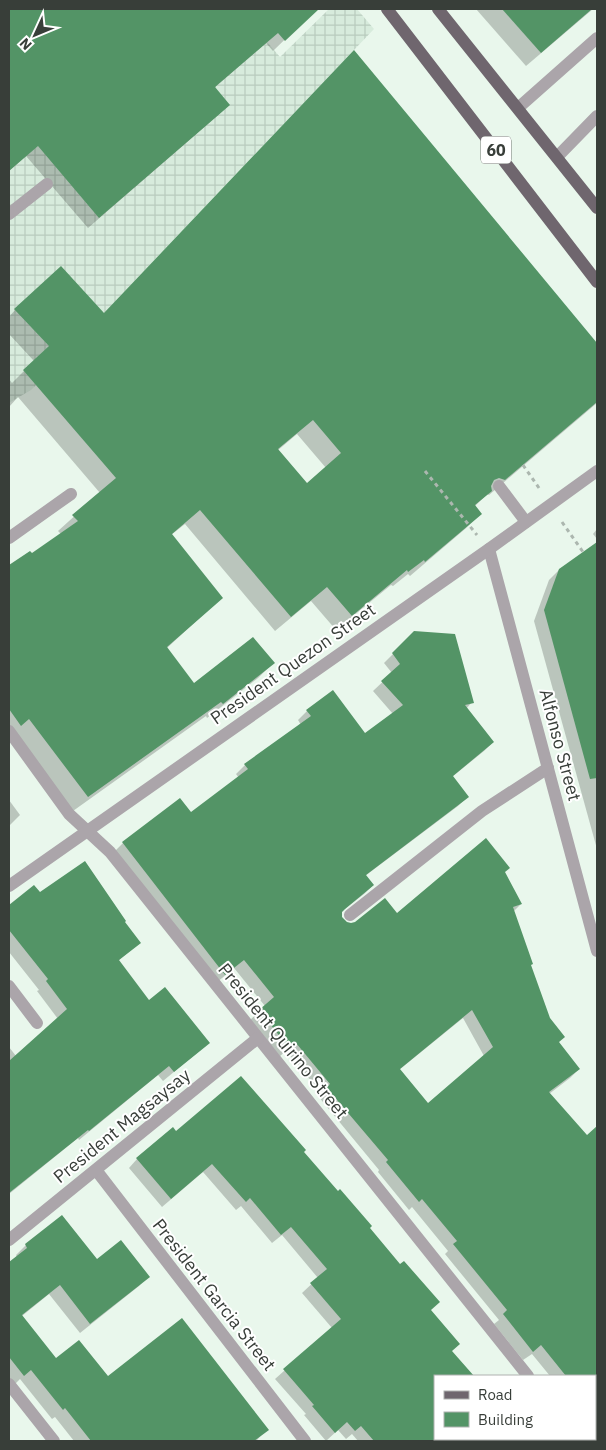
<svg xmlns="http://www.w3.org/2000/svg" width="606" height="1450" font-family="'IBM Plex Sans',sans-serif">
<defs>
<pattern id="industrial-grid" width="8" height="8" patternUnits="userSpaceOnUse" patternTransform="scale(1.25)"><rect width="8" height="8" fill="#d7ebdc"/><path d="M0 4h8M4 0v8" fill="none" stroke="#b9cbbe"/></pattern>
</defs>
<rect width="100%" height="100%" fill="#e9f7ec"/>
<path fill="url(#industrial-grid)" d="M9 9H239L280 57 329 9H357L374 29 122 294 77 345 31 390 9 403Z"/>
<g fill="#0003" fill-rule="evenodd">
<path d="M9 9H306L311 14 273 51 266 43 214 88 228 105 217 116 88 228 26 156 9 171Z"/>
<path d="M476 9H593L526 66Z"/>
<path d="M354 51 597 345V403L489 495 487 494 474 507 480 514 465 529 410 576 408 574 393 586 391 585 336 630 311 601 275 631 185 524 171 535 221 598 167 648 194 685 273 663 258 678 207 718 206 716 73 811 9 733V567L29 552 31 555 61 534 58 531 100 493 18 397 9 407V379L12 383 34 361 9 334V317L15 310 104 315ZM297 434 326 468 307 484 277 451Z"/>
<path d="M597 529V539L593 534Z"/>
<path d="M597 544V849L534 621 549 580 559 570Z"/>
<path d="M415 632 472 702 466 709 493 742 484 751 452 777 467 797 458 806 365 876 373 885 364 894 341 912V917L346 923 351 924 397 915 504 872 521 904 513 912 530 966 558 1042 579 1069 570 1078 549 1094 587 1136 597 1127V1426L595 1428V1376H550L532 1354 523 1360 494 1324 499 1320 445 1254 448 1251 412 1207 409 1210 378 1172 379 1170 318 1096 321 1093 286 1051 280 1056 250 1020 265 1006 234 968 216 983 114 852 123 843 191 813 239 778 236 774 245 765 301 725 298 720 307 711 333 692 364 735 393 714 373 691 392 673 384 663ZM463 1018 484 1056 428 1105 399 1070Z"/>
<path d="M9 800 20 815 9 826Z"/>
<path d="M33 887 39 894 123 922 139 943 118 961 149 1002 208 1043 198 1052 163 1081 158 1075 79 1140 78 1138 9 1194V1047L16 1056 58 1019 37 991 39 990 9 952V907Z"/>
<path d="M176 1133 303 1152 368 1228 430 1311 451 1351 472 1376H435V1439H547L549 1441H358L352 1434 346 1439 338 1430 326 1441 304 1415 306 1414 275 1379 332 1328 302 1293 318 1278 282 1235 272 1243 241 1206 236 1210 203 1172 162 1207 129 1168 137 1159Z"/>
<path d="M62 1216 97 1260 148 1276 139 1286 80 1333 49 1294 22 1316 56 1360 267 1429 257 1440V1441H74L55 1417 52 1419 20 1379 14 1385 9 1379V1264L17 1257 16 1255 26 1245Z"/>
</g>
<g fill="#539466" fill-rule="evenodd">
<path d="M9 9H319L285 41 278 33 215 87 230 105 99 218 38 146 9 171Z"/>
<path d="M502 9H592L541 53Z"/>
<path d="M354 50 597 343V402L505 480 499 478 494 480 491 486 492 491 475 505 482 514 425 562 424 560 408 572 407 570 352 616 327 587 291 617 200 510 172 534 223 598 167 647 194 683 253 637 275 663 223 704 221 702 88 797 29 719 21 726 9 709V565L30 551 32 553 78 521 72 515 116 478 23 370 49 346 14 309 61 266 104 313ZM313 420 341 453 307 483 278 449Z"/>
<path d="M597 542V778L590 779 544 610 559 569Z"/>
<path d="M414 631 455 634 474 703 465 705 494 742 453 776 469 797 366 875 374 885 345 909 342 912V917L347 922 351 923 355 922 385 898 397 913 486 838 510 868 505 872 522 904 513 907 533 964 531 965 550 1018 565 1037 559 1042 580 1069 549 1092 587 1135 597 1126V1376H566L541 1345 533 1352 503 1314 507 1310 453 1244 457 1241 422 1199 419 1202 386 1162 388 1160 326 1087 330 1084 296 1043 289 1048 259 1010 274 997 244 960 225 975 122 842 180 798 191 812 248 769 244 764 311 716 306 710 333 690 365 733 403 705 381 681 400 664 392 653ZM472 1010 493 1047 428 1103 400 1069Z"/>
<path d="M85 861 126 921 125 922 141 943 119 960 149 1000 165 987 210 1043 174 1072 169 1066 89 1131 88 1130 9 1193V1061L67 1009 46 981 48 979 9 930V905L34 885 40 892Z"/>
<path d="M241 1076 306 1150 304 1152 338 1191 340 1189 372 1226 370 1228 400 1264 404 1261 440 1302 431 1310 460 1344 452 1351 474 1376H435V1441H374L361 1426 355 1431 347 1422 335 1433 312 1406 314 1405 283 1369 341 1319 310 1283 327 1269 291 1227 281 1235 250 1198 246 1202 212 1164 171 1199 136 1158 173 1127 176 1131Z"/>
<path d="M62 1215 97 1259 121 1240 150 1277 90 1324 60 1285 22 1315 56 1358 79 1340 108 1376 182 1318 269 1430 254 1441H91L65 1408 63 1410 31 1370 24 1376 9 1357V1262L27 1248 25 1244Z"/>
</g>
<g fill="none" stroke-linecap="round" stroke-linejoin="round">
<g stroke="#acb7af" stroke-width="3" stroke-dasharray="4 4" stroke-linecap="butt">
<path d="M523 465 539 488"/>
<path d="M425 471 477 535"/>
<path d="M562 522 583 552"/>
</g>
<g stroke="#aba5aa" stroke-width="12">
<path d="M518 108 597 38"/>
<path d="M557 157 597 116"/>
<path d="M9 214 47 184"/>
<path d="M499 486 526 522"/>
<path d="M9 538 71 494"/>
<path d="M489 549 597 951"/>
<path d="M9 731 69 814 110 852 528 1376"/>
<path d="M9 886 489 549 597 471"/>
<path d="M350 915 482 811 548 768"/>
<path d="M9 986 37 1023"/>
<path d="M96 1170 305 1441"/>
<path d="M9 1240 258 1038"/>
<path d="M9 1384 54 1441"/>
<path d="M578 1439 580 1441"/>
</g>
<g stroke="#6f666e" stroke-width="12">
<path d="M387 9 597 282"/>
<path d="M438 9 597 208"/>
</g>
</g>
<g text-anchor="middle" stroke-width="4" stroke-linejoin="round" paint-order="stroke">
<rect fill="#fff" stroke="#747874" stroke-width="1" x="481" y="136.5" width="30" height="27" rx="4"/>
<g font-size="16" font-weight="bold" fill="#383e39">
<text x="496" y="156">60</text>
</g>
<g font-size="18" fill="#383e39" stroke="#fff">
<text transform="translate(293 664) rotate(-35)" y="6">President Quezon Street</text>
<text transform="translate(560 745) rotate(75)" y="6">Alfonso Street</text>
<text transform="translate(283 1041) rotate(51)" y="6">President Quirino Street</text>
<text transform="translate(122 1126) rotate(-39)" y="6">President Magsaysay</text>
<text transform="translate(214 1295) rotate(52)" y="6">President Garcia Street</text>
</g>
</g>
<rect width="606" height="1450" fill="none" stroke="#383e39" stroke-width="20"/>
<rect x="434" y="1375" width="162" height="65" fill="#ffffff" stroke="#afb2b0"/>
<rect x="444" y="1391" width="25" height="8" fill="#6f666e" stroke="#afb2b0"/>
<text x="478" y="1400" font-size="15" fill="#383e39">Road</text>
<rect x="444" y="1412" width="25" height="15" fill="#539466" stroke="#afb2b0"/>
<text x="478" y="1425" font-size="15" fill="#383e39">Building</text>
<g transform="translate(35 35) rotate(226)" stroke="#ffffff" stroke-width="4" paint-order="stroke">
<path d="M0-4L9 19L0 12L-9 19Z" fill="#383e39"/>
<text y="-8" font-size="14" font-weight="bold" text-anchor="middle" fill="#383e39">N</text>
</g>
</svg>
